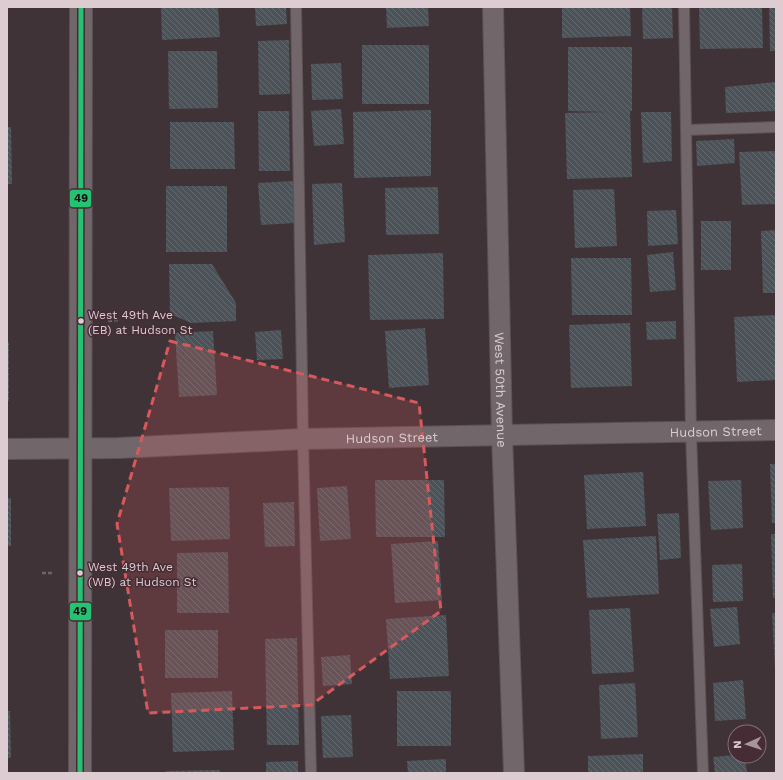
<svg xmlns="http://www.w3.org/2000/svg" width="783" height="780" font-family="'Work Sans',sans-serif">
<defs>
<pattern id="building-back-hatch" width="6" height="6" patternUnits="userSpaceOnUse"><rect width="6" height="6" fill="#4b5258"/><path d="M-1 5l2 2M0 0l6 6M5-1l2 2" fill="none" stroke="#646a6f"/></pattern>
</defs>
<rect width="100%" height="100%" fill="#403337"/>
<g fill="url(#building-back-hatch)">
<path d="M161 7H218L220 37 162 40Z"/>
<path d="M255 7H286L287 24 256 26Z"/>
<path d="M386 7H428L429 26 387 28Z"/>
<path d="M562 7H630L631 36 562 38Z"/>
<path d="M642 7H672L673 38 643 39Z"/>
<path d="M699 7H762L763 48 700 49Z"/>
<path d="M769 7H776V51H770Z"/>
<path d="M289 40 290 94 259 95 258 41Z"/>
<rect x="362" y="45" width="67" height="59"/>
<path d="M568 47H632V111H630L632 177 567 179 565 113 609 112 568 111Z"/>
<path d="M168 51H217L218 108 169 109Z"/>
<path d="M341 63 343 99 312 100 311 64Z"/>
<path d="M776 82V111L726 113 725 87Z"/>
<path d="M341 109 344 144 314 146 311 111Z"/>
<path d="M431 110V176L354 178 353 112Z"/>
<path d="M258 111H289L290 171H259Z"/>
<path d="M641 112H671L672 161 643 163Z"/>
<path d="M170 122H234L235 169H170Z"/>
<path d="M7 127H11L12 184H7Z"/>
<path d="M734 139 735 163 697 166 696 141Z"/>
<path d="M776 151V204L742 205 739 152Z"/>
<path d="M293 181 295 223 261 225 258 183Z"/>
<path d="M342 183 345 242 314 245 312 184Z"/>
<rect x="166" y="186" width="61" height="66"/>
<path d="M438 187 439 234 386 235 385 188Z"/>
<path d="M614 189 617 246 575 248 573 190Z"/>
<path d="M676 210 678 244 648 246 647 211Z"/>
<rect x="701" y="221" width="30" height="49"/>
<path d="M776 230V293H763L761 231Z"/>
<path d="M673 252 676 290 650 292 647 255Z"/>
<path d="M443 253 444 319 370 320 368 255Z"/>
<path d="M571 258H631L632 315H572Z"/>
<path d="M169 264H212L236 303V321L191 323 170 314Z"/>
<path d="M776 315V380L737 382 734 317Z"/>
<path d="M676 321V339L647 340 646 322Z"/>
<path d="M630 323 632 386 571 388 569 325Z"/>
<path d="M425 328 429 385 389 388 385 331Z"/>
<path d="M281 330 283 359 257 360 255 332Z"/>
<path d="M213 331 217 395 179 397 175 333Z"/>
<rect x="7" y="342" width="2" height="59"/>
<path d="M770 464H776V523H772Z"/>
<path d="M643 472 646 526 587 529 584 475Z"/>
<path d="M375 480H444L445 537H376Z"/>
<path d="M741 480 743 528 711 530 708 481Z"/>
<path d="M347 486 351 539 320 541 317 488Z"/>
<path d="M229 487 230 539 171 541 169 488Z"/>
<rect x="7" y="498" width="4" height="48"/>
<path d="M294 502 295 546 265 547 263 503Z"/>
<path d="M679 513 681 558 660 560 657 514Z"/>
<path d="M771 534H776V598H773Z"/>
<path d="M656 536 659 594 587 598 583 540Z"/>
<path d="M438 541 442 600 395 603 391 544Z"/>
<path d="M228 552 229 613H177V553Z"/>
<path d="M742 564 743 601 713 602 712 565Z"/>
<path d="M737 607 740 644 714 647 710 609Z"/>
<path d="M630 608 634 672 592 674 589 610Z"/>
<path d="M772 613H776V670H775Z"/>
<path d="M446 615 449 676 390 679 386 619Z"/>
<rect x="165" y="630" width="53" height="48"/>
<path d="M297 638 299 745H267L265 639Z"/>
<path d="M350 655 352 684 323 686 321 657Z"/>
<path d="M743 680 746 719 715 721 713 683Z"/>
<path d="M635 683 638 737 601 739 599 685Z"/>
<path d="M232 691 234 750 173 752 171 693Z"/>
<rect x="397" y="691" width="54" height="55"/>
<path d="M7 711H10L11 758H7Z"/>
<path d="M351 715 353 757 323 758 321 716Z"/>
<path d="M643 754V773H588V756Z"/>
<path d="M735 755 745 756 747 773H715L713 757Z"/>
<path d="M446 759V773H408L407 761Z"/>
<path d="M298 761V773H266V762Z"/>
<path d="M219 770 220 773H166V771Z"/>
</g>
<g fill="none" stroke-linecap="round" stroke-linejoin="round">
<g stroke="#5e5155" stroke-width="12">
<g id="service">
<path d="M296 7 303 439 311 773"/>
<path d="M684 7 691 433 703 773"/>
<path d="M686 130 776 127"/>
</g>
</g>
<g stroke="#5e5155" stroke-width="22">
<g id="minor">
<path id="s1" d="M493 7 502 435 514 773"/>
<path id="s2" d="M7 449 119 448 303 439 776 430"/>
</g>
</g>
<g stroke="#5e5155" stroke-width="24">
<path id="tertiary" d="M80 773 81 7"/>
</g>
<g stroke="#6e6467" stroke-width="2.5" stroke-dasharray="4 2" stroke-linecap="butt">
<path d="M108 321 119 320"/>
<path d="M42 573H52"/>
</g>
<use href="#service" stroke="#71666a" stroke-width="10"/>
<use href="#minor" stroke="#71666a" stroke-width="20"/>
<use href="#tertiary" stroke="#71666a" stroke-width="22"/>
<g stroke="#462d35" stroke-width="8">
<path id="bus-1" d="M80 773 81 7"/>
</g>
<use href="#bus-1" stroke="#26c172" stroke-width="5"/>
</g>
<path fill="#d8595b" fill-opacity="0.2" stroke="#d8595b" stroke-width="3" stroke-dasharray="8 5" stroke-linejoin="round" d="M170 341 419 403 441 611 311 705 148 713 117 524Z"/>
<g fill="#ddccd1" stroke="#462d35" stroke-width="1.5">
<circle cx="81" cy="321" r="3.5"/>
<circle cx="80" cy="573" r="3.5"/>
</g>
<g text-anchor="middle" stroke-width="3" stroke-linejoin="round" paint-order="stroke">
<g font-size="12" fill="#ddccd1" stroke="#462d35" text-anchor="start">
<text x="88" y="319">West 49th Ave<tspan x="88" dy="15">(EB) at Hudson St</tspan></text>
<text x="88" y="571">West 49th Ave<tspan x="88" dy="15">(WB) at Hudson St</tspan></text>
</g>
<g font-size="13" fill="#ddccd1" stroke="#462d35">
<text dy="5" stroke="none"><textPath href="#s1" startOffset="383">West 50th Avenue</textPath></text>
<text dy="5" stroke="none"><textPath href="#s2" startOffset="709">Hudson Street</textPath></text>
<text dy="5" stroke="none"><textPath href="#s2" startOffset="385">Hudson Street</textPath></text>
</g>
</g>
<g stroke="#462d35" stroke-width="1.5">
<rect x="69" y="189" width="23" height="19" rx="4" fill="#26c172"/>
<rect x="69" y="602" width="23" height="19" rx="4" fill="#26c172"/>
</g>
<g font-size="11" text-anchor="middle" font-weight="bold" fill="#111">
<text x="81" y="202">49</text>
<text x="80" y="615">49</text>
</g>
<rect width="783" height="780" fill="none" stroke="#ddccd1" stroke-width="16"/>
<g transform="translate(747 744) rotate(267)"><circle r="19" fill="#462d35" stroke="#826d73"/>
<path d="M0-3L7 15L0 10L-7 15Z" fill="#a6969b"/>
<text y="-6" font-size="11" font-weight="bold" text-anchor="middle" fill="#ddccd1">N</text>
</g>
</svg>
